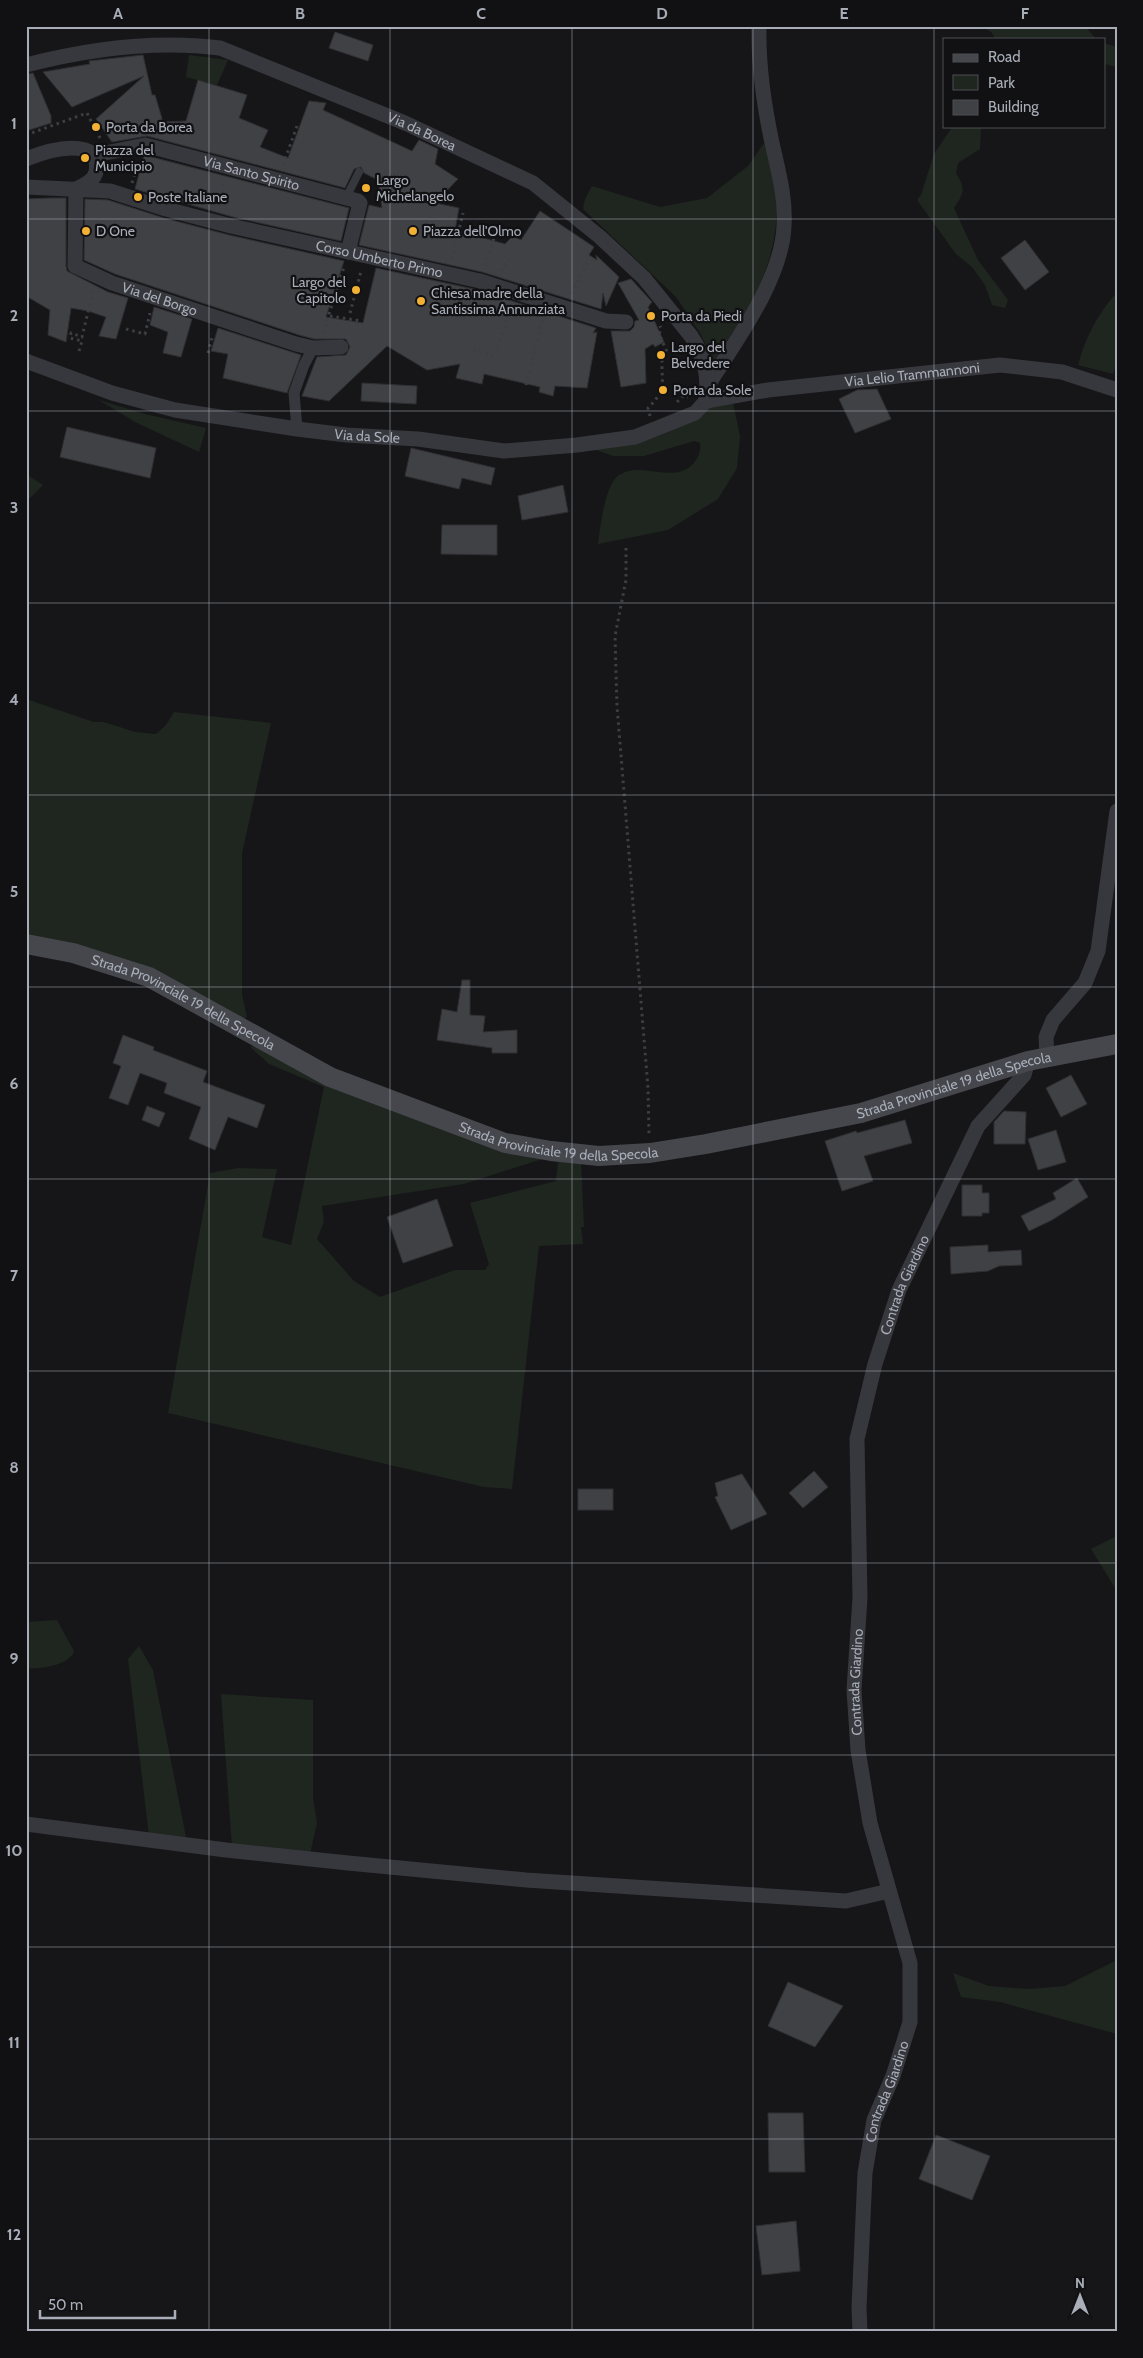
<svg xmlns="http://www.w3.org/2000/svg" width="1143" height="2358" font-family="Cabin,sans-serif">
<rect width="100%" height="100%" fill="#161618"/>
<g fill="#1e261f">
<path d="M982 26H1085L1096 39H995L992 33Z"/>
<path d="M1104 43 1117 47V67L1104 64Z"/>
<path d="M189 55 228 60 217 85 186 77Z"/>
<path d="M953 126H981L980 149 958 163 956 173C966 189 964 193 954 208L978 260 1008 300 1005 308 992 305 985 285 972 267 956 254 917 200 921 195 934 154Z"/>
<path d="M764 143C768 157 774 173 776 188 783 256 750 310 715 365L700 333 676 297 583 209 585 199 592 186 660 207 707 198 748 166Z"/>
<path d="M1117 292V362L1113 374 1078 365C1085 337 1098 314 1117 292Z"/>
<path d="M99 400 145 414 206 428 199 452 135 422Z"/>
<path d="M733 403 740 436 737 468 718 499 668 530 598 544C600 528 605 484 619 475 642 460 673 485 693 464 699 457 701 451 700 443L694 441 644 456H613L596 450 682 422 711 407Z"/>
<path d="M26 474 43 485 26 502Z"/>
<path d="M26 699 94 722H104L135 732 156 734 166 725 174 712 271 723 242 853V995L247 1017 237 1022 26 936Z"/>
<path d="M261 1044 542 1159 464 1184 322 1206 324 1222 317 1239 354 1281 380 1297 455 1270H485L489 1264 470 1203 556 1181 558 1161 581 1162 584 1227H581L583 1244 539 1246 512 1489 484 1487 168 1413 210 1173 238 1168 277 1169 262 1237 291 1245 324 1087 269 1064 250 1047Z"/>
<path d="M1117 1536V1591L1091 1549Z"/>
<path d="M57 1620 74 1651C70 1665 39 1670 26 1668V1622Z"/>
<path d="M139 1646 153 1670 187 1842 149 1836 128 1659Z"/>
<path d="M221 1694 313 1700V1798L317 1823 310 1854 232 1847Z"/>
<path d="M1117 1960V2034L1000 2002 961 1997 953 1973 989 1986 1029 1989 1065 1986Z"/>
</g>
<g fill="#404145" stroke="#303034">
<path d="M335 32 373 45 368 61 329 48Z"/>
<path d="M143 55 152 95H155L163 122 186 121 198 80 247 95 239 118 268 130 260 147 288 158 309 101 326 103 323 110 412 151 419 140 438 149 435 164 458 179 435 203 459 208 455 230 505 244 513 236 521 240 540 211 594 247 589 255 597 260 596 255 619 277 606 306 603 293 601 309 482 272 359 245 369 205 382 208 378 180 364 173 361 167 354 169 345 188 147 136 112 142 96 119 144 76 72 107 43 72 90 64 89 61Z"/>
<path d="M33 73 51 116V123L26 131V74Z"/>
<path d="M144 155 349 208 341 241 233 217 135 189Z"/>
<path d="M51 198H66V266L67 271 108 292 128 298 116 339 99 336 106 317 88 311 71 308 66 342 48 335 50 310 26 296V199Z"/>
<path d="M85 199 108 200 164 218 229 235 344 261 326 317 363 323 376 268 478 290 596 328 593 333 597 332 587 388 555 386 553 396 539 392 540 387 484 374 482 384 456 378 460 364 427 370 387 346 329 401 302 396 317 357 346 355 350 347 346 339H314L299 335 115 274 84 260Z"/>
<path d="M1025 240 1049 272 1025 290 1001 258Z"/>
<path d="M631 279 652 302 648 307 664 342 655 347 653 344 645 349 646 383 621 387 611 331H630L634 327 635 321 639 320 618 283Z"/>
<path d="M154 307 192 319 181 357 163 353 168 332 150 325Z"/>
<path d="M218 328 301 355 287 393 223 378 228 354 211 351Z"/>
<path d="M362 383 417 386 416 404 361 401Z"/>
<path d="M877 389 891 419 855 433 839 399 857 390Z"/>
<path d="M67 427 156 448 150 478 60 457Z"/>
<path d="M411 448 495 468 491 485 462 478 459 489 405 476Z"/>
<path d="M563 485 568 512 522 520 518 496Z"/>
<path d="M442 525H497V555L441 554Z"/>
<path d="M462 980H470V1015L485 1016 483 1032 517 1030V1053H492V1048L437 1040 442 1009 457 1012Z"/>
<path d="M123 1035 154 1047 153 1050 207 1071 203 1082 265 1105 257 1128 228 1117 215 1150 189 1139 201 1107 164 1093 167 1083 140 1073 128 1105 109 1098 121 1066 113 1063Z"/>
<path d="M1071 1075 1087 1104 1061 1117 1046 1088Z"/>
<path d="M147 1106 165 1113 159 1127 142 1120Z"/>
<path d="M1004 1111 1026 1112 1025 1144H994V1122Z"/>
<path d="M905 1120 912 1143 864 1156 873 1181 842 1191 825 1141 856 1131 857 1133Z"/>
<path d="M1056 1130 1066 1162 1038 1170 1028 1139Z"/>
<path d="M1077 1178 1088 1197 1052 1220 1029 1231 1021 1216 1056 1199 1053 1193Z"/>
<path d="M962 1185H982V1193H989V1213H982V1216H962Z"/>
<path d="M437 1199 453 1246 403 1263 387 1217Z"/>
<path d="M988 1245V1252L1021 1250 1022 1265 999 1266 988 1271 951 1274 950 1247Z"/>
<path d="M814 1471 828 1487 803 1508 789 1493Z"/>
<path d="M742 1474 767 1514 731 1530 715 1497 718 1496 715 1483Z"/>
<rect x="578" y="1489" width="35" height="21"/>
<path d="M788 1982 843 2006 815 2047 768 2026Z"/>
<path d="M768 2113H803L805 2172H769Z"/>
<path d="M936 2135 990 2156 972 2200 919 2179Z"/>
<path d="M796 2221 800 2271 762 2275 756 2226Z"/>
</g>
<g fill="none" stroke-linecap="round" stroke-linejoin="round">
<g stroke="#3d3f44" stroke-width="3" stroke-dasharray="2.5 4" stroke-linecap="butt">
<path d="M96 130 100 138"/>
<path d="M26 135 87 113 92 123"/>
<path d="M283 165 297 126"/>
<path d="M132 183 138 164"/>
<path d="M219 206 224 181"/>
<path d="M452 259 463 213"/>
<path d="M485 266 495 235"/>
<path d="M501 271 509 259"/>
<path d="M572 294 587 263"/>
<path d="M350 313 361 271"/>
<path d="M330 316 362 321"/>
<path d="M126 329 145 334 150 313"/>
<path d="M323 333 344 267"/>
<path d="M473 349 495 356 511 307"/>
<path d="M79 351 82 341 70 338 71 333 82 337 93 291"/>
<path d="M208 353 213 334"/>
<path d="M526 385 543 317"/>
<path d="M677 402 683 396 688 397"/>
<path d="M650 416 648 408C668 388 661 384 662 357L667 352 659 334 661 329 660 326"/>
<path d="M626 548V580L615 636 617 706 648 1088 649 1135"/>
</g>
<path stroke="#37383d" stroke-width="8" d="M346 198 359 172"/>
<path stroke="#37383d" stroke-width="11" d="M297 429 294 393 304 365 313 348"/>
<g stroke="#37383d" stroke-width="15">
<path id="s1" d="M26 65C88 49 156 40 220 48L405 123 533 183 600 237 644 278 691 336C705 357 709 376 706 401"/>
<path id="s2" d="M95 155 145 145 358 201 360 203 348 252"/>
<path d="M26 159C46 151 77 141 95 155 100 175 94 181 76 189"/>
<path id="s3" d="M26 187 110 191 166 209 231 226 480 281 606 321 626 322"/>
<path id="s4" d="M76 189 75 266 112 283 296 344 313 348 341 347"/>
<path id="s5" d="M26 361 112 393 175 410 297 429 346 435 418 439 504 451 577 445 635 437 695 413 706 401"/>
<path d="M708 385C736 341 782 279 784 226 786 198 778 170 772 143 764 105 758 66 759 26"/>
<path id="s6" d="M706 401 768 390 1000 365 1062 372 1117 390"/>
<path d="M1047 1058 1046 1037 1053 1020 1085 983 1098 951 1117 811"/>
<path d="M26 1824 226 1850 348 1863 526 1880 846 1901 889 1891"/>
<path id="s7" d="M860 2332 859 2308 865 2173 874 2120 893 2076 910 2022V1963L870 1823 858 1750 854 1690 860 1598 857 1439 875 1364 899 1290 978 1126 1024 1075 1028 1061"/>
</g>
<path stroke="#45474d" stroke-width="20" id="s8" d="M26 944 73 953 149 977 330 1077 505 1143 551 1151 599 1156 650 1153 706 1144 861 1113 1028 1061 1117 1044"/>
</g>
<path fill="none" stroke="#a8adb8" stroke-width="1" stroke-opacity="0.55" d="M209 26V2332M390 26V2332M572 26V2332M753 26V2332M934 26V2332M26 219H1117M26 411H1117M26 603H1117M26 795H1117M26 987H1117M26 1179H1117M26 1371H1117M26 1563H1117M26 1755H1117M26 1947H1117M26 2139H1117"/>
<g fill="#f2b134" stroke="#111113" stroke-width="2">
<circle cx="96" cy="127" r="5"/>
<circle cx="85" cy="158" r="5"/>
<circle cx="366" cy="188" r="5"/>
<circle cx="138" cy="197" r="5"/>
<circle cx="86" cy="231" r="5"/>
<circle cx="413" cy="231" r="5"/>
<circle cx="356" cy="290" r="5"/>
<circle cx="421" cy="301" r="5"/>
<circle cx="651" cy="316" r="5"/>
<circle cx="661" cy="355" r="5"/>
<circle cx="663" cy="390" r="5"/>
</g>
<g text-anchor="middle" stroke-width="4.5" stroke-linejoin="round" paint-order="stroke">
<g font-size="14" fill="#a8adb8" stroke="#111113" text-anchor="start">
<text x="106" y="132">Porta da Borea</text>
<text x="95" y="155">Piazza del<tspan x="95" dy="16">Municipio</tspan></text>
<text x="376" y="185">Largo<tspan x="376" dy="16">Michelangelo</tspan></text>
<text x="148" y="202">Poste Italiane</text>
<text x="96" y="236">D One</text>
<text x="423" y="236">Piazza dell'Olmo</text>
<text x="346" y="287" text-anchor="end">Largo del<tspan x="346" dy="16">Capitolo</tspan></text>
<text x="431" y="298">Chiesa madre della<tspan x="431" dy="16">Santissima Annunziata</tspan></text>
<text x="661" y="321">Porta da Piedi</text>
<text x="671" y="352">Largo del<tspan x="671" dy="16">Belvedere</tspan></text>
<text x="673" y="395">Porta da Sole</text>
</g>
<g font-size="14" fill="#a8adb8" stroke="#111113">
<text dy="5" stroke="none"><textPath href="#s1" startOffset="414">Via da Borea</textPath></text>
<text dy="5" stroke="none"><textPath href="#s2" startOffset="161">Via Santo Spirito</textPath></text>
<text dy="5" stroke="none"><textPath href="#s3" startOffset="362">Corso Umberto Primo</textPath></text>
<text dy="5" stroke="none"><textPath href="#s4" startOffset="168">Via del Borgo</textPath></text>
<text dy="5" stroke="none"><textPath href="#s6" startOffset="208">Via Lelio Trammannoni</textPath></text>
<text dy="5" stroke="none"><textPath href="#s5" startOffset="351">Via da Sole</textPath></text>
<text dy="5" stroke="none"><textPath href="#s8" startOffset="169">Strada Provinciale 19 della Specola</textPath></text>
<text dy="5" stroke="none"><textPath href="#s8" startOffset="979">Strada Provinciale 19 della Specola</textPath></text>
<text dy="5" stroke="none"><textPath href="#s8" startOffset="574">Strada Provinciale 19 della Specola</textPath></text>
<text dy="5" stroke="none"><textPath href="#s7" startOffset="1069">Contrada Giardino</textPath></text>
<text dy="5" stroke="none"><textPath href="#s7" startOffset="664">Contrada Giardino</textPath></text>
<text dy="5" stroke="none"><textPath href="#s7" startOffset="244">Contrada Giardino</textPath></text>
</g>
</g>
<rect width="1143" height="2358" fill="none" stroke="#111113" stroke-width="55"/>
<rect x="943" y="38" width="162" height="90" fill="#111113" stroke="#4d4f55"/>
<rect x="953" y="54" width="25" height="8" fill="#45474d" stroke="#4d4f55"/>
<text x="988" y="62" font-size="15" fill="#a8adb8">Road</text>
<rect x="953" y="75" width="25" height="15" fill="#1e261f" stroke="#4d4f55"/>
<text x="988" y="88" font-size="15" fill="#a8adb8">Park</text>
<rect x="953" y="100" width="25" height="15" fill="#404145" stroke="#4d4f55"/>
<text x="988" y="112" font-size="15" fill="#a8adb8">Building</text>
<g transform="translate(1080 2296)" stroke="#111113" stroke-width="4" paint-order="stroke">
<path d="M0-4L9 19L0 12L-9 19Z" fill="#a8adb8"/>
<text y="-8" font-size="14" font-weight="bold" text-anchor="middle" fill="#a8adb8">N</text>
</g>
<path d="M40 2310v8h135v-8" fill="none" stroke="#a8adb8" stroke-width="2.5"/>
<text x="48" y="2310" font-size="15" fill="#a8adb8" stroke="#111113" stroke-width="4" paint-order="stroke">50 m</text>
<rect x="28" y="28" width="1088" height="2302" fill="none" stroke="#a8adb8" stroke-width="2"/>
<g font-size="16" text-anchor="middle" font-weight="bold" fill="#a8adb8">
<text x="118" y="19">A</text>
<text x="300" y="19">B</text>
<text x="481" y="19">C</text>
<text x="662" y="19">D</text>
<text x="844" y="19">E</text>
<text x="1025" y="19">F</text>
<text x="14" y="129">1</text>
<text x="14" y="321">2</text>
<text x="14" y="513">3</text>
<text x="14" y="705">4</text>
<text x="14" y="897">5</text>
<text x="14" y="1089">6</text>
<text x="14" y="1281">7</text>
<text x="14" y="1473">8</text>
<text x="14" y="1664">9</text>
<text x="14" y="1856">10</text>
<text x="14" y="2048">11</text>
<text x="14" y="2240">12</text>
</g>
</svg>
